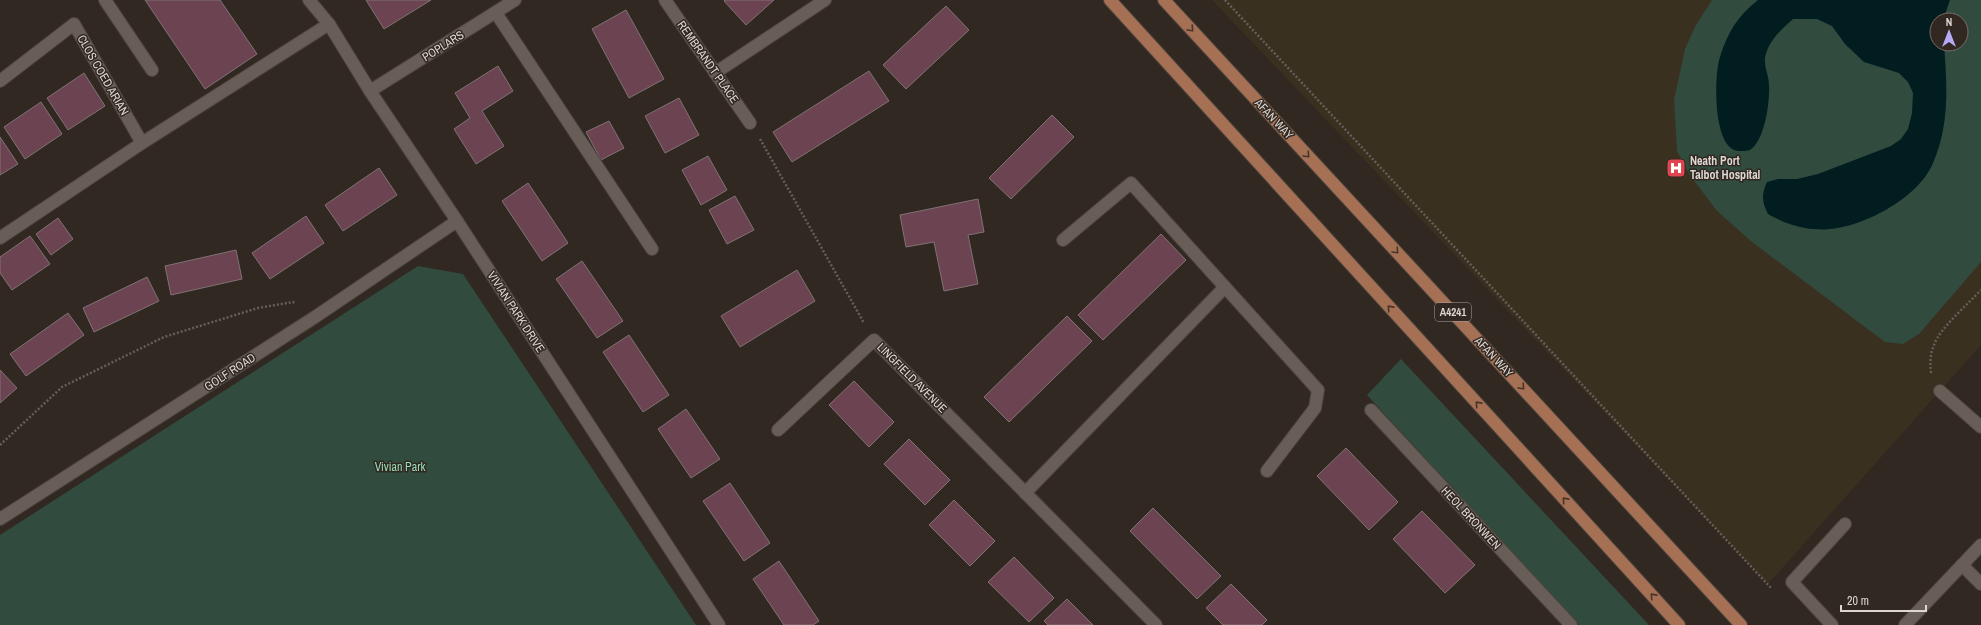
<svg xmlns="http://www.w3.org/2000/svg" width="1981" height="625" font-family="'Archivo Narrow',sans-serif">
<rect width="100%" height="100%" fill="#312821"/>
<path fill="#3a3020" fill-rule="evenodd" d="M1212 0H1981V345L1768 584ZM1937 20H1961V44H1937Z"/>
<g fill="#314b3e" fill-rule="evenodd">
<path d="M1712 0H1981V262L1919 334 1903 344 1885 342 1752 242 1717 211 1689 174 1677 151 1674 100 1685 49 1696 25ZM1937 20H1961V44H1937Z"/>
<path d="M418 266 463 274 696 625H0V535Z"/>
<path d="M1401 359 1649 625H1579L1367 395Z"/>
</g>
<path fill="#011d20" d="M1758 0H1950L1943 20H1937V44H1944C1947 85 1950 124 1933 163 1918 200 1853 234 1814 229 1798 228 1782 222 1768 214 1762 202 1761 195 1767 182L1778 179H1797L1818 174 1891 146 1901 139 1908 129 1912 113 1913 93 1908 82 1899 73 1864 62 1845 44 1832 26 1817 19H1793C1781 30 1768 41 1765 58 1764 67 1769 76 1769 85 1770 101 1765 141 1750 150 1747 151 1742 151 1739 151 1712 150 1714 74 1720 57 1728 32 1737 17 1758 0Z"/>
<g fill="#6c4350" stroke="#807276">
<path d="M145 0H220L257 54 205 89Z"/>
<path d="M366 0H431L384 29Z"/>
<path d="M725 0H774L746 25 724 1Z"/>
<path d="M946 6 969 30 906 89 883 65Z"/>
<path d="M626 10 664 79 629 98 592 29Z"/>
<path d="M498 66 513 91 482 111 504 146 476 164 454 129 470 118 455 93Z"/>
<path d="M869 71 889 101 792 162 773 132Z"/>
<path d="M84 73 105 106 68 130 47 98Z"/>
<path d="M679 98 699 135 665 153 645 116Z"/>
<path d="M41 102 62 134 25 159 4 127Z"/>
<path d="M1052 115 1074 137 1011 199 989 178Z"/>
<path d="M609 121 624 148 601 160 586 132Z"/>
<path d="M0 137 18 164 0 175Z"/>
<path d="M708 156 727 190 701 205 682 170Z"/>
<path d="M379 168 397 195 343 231 325 205Z"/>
<path d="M528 183 568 243 542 261 502 201Z"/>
<path d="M735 196 754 230 727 244 709 210Z"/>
<path d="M978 199 984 232 968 235 978 284 944 291 934 242 906 247 900 215Z"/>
<path d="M306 216 324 243 270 279 252 253Z"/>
<path d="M58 218 73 239 51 255 36 234Z"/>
<path d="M1161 234 1186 260 1103 340 1078 315Z"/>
<path d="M30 236 50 264 12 290 0 273V257Z"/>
<path d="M236 250 242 279 171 295 165 266Z"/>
<path d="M582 261 623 321 597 338 556 279Z"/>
<path d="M797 270 815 301 740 347 721 316Z"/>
<path d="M147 277 159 301 94 332 83 308Z"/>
<path d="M68 313 84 335 26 376 10 354Z"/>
<path d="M1067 316 1092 341 1009 422 984 397Z"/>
<path d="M629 335 669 395 643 412 603 352Z"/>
<path d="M0 370 17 388 0 403Z"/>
<path d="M854 381 894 422 869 447 829 405Z"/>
<path d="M686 409 720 459 691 478 658 429Z"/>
<path d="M909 439 950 480 925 505 884 464Z"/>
<path d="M1346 448 1398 502 1369 530 1317 476Z"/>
<path d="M730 483 770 543 744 561 703 501Z"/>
<path d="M954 500 995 541 970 566 929 525Z"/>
<path d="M1153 508 1221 576 1197 599 1130 531Z"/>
<path d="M1422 511 1475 565 1445 593 1393 539Z"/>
<path d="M1014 557 1054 598 1029 622 988 582Z"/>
<path d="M779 561 819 621 813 625H784L753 579Z"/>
<path d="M1231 584 1267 620 1262 625H1223L1206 608Z"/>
<path d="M1067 599 1093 625H1048L1044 621Z"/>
</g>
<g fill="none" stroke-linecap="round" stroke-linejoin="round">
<g stroke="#4c443f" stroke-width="14">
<g id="minor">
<path d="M105 0 152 70"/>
<path d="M309 0 329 24 370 91 457 221 719 625"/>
<path d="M665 0 750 123"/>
<path d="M496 13 652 249"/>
<path d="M715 73 825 0"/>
<path d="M0 81 74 24 142 143"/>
<path d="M370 91 515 0"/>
<path d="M0 238 142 143 329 24"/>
<path d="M1063 240 1131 183 1318 390 1315 408 1267 471"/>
<path d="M1940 391 1981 427"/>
<path d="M1371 410 1571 625"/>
<path d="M778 430 874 340 1156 625"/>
<path d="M1025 493 1225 287"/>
<path d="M0 519 315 317 457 221"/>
<path d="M1962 565 1981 584"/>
<path d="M1832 625 1792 582 1845 524"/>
<path d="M1905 625 1981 545"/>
</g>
</g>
<g stroke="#4c443f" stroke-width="14">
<g id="major">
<path d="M1110 0 1679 625"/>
<path d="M1164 0 1741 625"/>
</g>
</g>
<g stroke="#665e58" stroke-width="2.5" stroke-dasharray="2 2" stroke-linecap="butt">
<path d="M1225 0 1771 588"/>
<path d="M760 139 864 323"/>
<path d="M1931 373C1930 363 1930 354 1934 345 1939 329 1969 303 1981 290"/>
<path d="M0 445 62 387 164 337 258 308 293 302 296 304"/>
</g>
<use href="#minor" stroke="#695e57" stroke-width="12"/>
<use href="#major" stroke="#a67054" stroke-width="12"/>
</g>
<defs><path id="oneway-chevron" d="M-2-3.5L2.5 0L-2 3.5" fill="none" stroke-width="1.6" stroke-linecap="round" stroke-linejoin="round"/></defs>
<g stroke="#48362b">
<use href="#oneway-chevron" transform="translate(1191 29) rotate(47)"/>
<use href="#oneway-chevron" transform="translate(1307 155) rotate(47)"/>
<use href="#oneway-chevron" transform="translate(1396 251) rotate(47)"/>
<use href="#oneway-chevron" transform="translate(1390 308) rotate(-132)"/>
<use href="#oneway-chevron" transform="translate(1522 387) rotate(47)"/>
<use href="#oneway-chevron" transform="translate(1478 404) rotate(-132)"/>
<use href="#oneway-chevron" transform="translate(1565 500) rotate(-132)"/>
<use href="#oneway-chevron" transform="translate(1653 596) rotate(-132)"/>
</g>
<defs>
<g id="hospital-square" transform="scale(1)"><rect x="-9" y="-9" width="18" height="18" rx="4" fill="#e0444e" stroke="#312821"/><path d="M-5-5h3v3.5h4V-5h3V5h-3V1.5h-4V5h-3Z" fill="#fff"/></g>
</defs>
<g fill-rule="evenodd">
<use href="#hospital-square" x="1676" y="168"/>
</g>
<g text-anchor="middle" stroke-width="3" stroke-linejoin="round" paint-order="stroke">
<rect fill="#312821" stroke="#a9a29e" stroke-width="1" x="1435" y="303" width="36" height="18" rx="3"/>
<g font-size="11" font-weight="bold" fill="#ddd7d3">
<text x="1453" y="316">A4241</text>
</g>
<g font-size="12" fill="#ddd7d3" stroke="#312821">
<text transform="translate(443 46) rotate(-32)" y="4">POPLARS</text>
<text transform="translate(708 62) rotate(55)" y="4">REMBRANDT PLACE</text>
<text transform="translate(103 75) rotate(60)" y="4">CLOS COED ARIAN</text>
<text transform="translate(1274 119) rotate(47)" y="4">AFAN WAY</text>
<text transform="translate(516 312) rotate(57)" y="4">VIVIAN PARK DRIVE</text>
<text transform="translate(1494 357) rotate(47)" y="4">AFAN WAY</text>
<text transform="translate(230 372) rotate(-33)" y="4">GOLF ROAD</text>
<text transform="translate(912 378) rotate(45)" y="4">LINGFIELD AVENUE</text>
<text transform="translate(1471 518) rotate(47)" y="4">HEOL BRONWEN</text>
</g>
<g font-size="12" font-weight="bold" fill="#ddd7d3" stroke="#312821" text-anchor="start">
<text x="1690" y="165">Neath Port<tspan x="1690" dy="14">Talbot Hospital</tspan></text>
</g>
<g font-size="12" fill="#96ddb8" stroke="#312821">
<text x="400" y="471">Vivian Park</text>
</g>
</g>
<g transform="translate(1949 32)"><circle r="19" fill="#312821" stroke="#766e68"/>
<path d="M0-3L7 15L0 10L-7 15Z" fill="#b7abf8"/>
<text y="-6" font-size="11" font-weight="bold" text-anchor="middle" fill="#ddd7d3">N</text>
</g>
<path d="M1841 605v6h85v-6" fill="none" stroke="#ddd7d3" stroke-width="2"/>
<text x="1847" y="605" font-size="12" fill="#ddd7d3" stroke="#312821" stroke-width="3" paint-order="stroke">20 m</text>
</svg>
